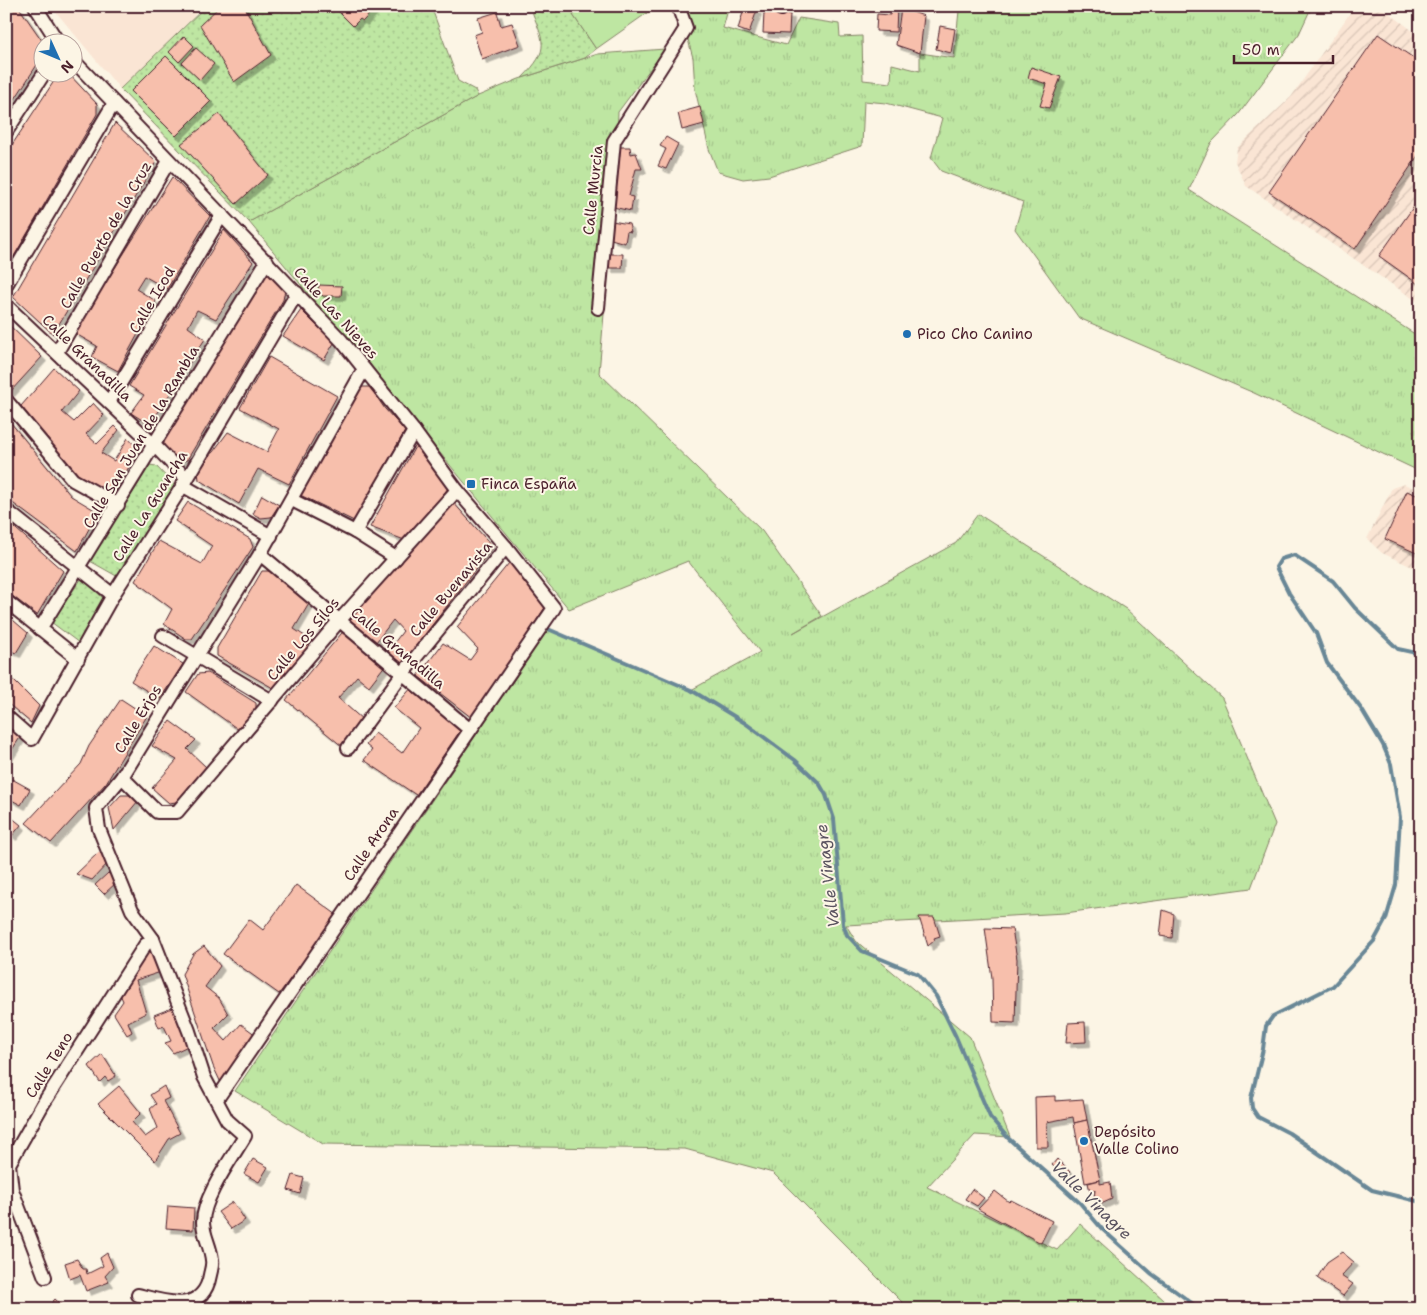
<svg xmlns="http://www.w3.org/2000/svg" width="1427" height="1315" font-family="'Shantell Sans',sans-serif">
<defs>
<pattern id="industrial-furrows" width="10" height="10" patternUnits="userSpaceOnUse" patternTransform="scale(1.25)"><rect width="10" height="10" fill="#fae5d4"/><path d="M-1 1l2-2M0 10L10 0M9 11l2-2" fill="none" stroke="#d8c4b6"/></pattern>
<pattern id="grass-tufts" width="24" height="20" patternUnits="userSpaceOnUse" patternTransform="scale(1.25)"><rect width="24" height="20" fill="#bee6a2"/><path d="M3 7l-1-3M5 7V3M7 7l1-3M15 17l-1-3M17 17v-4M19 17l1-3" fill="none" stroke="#a5c58c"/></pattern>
<pattern id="garden-dots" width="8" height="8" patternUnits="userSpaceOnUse" patternTransform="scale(1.25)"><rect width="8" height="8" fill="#bee6a2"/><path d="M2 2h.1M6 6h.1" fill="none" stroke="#a5c58c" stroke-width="1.8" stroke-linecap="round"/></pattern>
<filter id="shadow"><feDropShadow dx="4.5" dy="4.5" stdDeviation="0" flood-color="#0004"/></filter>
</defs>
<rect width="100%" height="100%" fill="#fcf5e5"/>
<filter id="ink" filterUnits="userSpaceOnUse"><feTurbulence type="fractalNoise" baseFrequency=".02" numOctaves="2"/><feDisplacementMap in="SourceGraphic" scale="10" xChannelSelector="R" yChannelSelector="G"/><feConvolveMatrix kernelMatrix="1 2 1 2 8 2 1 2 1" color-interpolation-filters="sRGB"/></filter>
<g filter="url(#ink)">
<path fill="#fae5d4" d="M51 6H201L192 19 120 89Z"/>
<g fill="url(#industrial-furrows)">
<path d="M1355 6H1380L1421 37V304L1246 186 1235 162 1237 148 1291 97Z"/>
<path d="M1404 484 1421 491V571L1382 553 1367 539 1392 488Z"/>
</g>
<g fill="url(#grass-tufts)" stroke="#848266">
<path d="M679 6H729L723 28 786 45 799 18 839 24 840 37 862 36 863 80 891 83 892 64 920 71V53L954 58 959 11 950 6H1312L1299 34 1238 115 1211 143 1189 190 1421 338V472L1254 393 1079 318 1015 229 1023 202 941 171 931 158 942 118 886 103 864 101 862 146 769 176 743 179 718 172 709 149 695 89 693 58Z"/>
<path d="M665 49 618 112 616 172 599 373 762 531 822 616 793 633 956 543 978 514 1126 609 1222 698 1275 824 1251 888 1065 913 846 925 856 941 970 1037 1010 1137 975 1135 927 1187 1057 1250 1080 1224 1174 1309H909L773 1173 685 1149 323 1144 235 1091 548 629 691 690 760 652 688 561 569 609 249 222 478 96 519 79 598 54Z"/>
</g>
<g fill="url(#garden-dots)" stroke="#848266">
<path d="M206 6H431L458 81 475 90 478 96 249 222 120 89Z"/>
<path d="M530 6H586L573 15 596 49 585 58 522 78C552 48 543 42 530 6Z"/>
<path d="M150 465 156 466 175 486 120 578 90 561Z"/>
<path d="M82 578 103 598V604L79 643 51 622Z"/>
</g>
<path fill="#bee6a2" stroke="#848266" d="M586 6H657L596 49 573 15Z"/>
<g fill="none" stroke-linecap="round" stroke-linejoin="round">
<g stroke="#698796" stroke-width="4">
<path d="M1416 6 1421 12"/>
<path d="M548 629 691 690 745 723 795 760 819 783 826 795 834 819 843 924 847 935 862 951 918 974 936 996 956 1037 990 1117 1008 1138 1080 1203 1102 1229 1152 1274 1200 1309"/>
<path d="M1421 654 1398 649 1355 608 1333 581 1294 555 1281 559 1276 567 1289 593 1316 633 1327 663 1362 710 1383 745 1391 764 1400 817 1396 885 1386 919 1374 941 1333 986 1273 1016 1266 1026 1263 1049 1251 1098 1252 1108 1258 1117 1289 1133 1372 1190 1421 1202"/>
</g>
</g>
<g fill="#f7bfac" stroke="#4a1f2b" filter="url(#shadow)">
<path d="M6 6H18L43 42 42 57 6 113Z"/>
<path d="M220 6H244L271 55 234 82 200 25Z"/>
<path d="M339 6H377L363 21 360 19 353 26 336 9Z"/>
<path d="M745 6 757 10 749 33 738 29Z"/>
<path d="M890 8H897L896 32 876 31 877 14 890 15Z"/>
<path d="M901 8 924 16 920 53 896 45Z"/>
<path d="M497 12 501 26 512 23 520 45 482 59 474 35 482 32 478 18Z"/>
<path d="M764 13 790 14 789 34 763 33Z"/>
<path d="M940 26 955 29 951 53 936 49Z"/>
<path d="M1378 34 1421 63V151L1355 249 1269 192Z"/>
<path d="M184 36 194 46 179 62 169 52Z"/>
<path d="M196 48 214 64 200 80 182 63Z"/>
<path d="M166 56 211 101 176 136 131 91Z"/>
<path d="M1031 67 1061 77 1049 108 1040 106 1047 84 1028 78Z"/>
<path d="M60 72H67L97 104V114L6 270V154Z"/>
<path d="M700 107 704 124 682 130 678 113Z"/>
<path d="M219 114 268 175 236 204 181 144Z"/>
<path d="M115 123 156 162 53 334 13 297Z"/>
<path d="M666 137 678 144 666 169 658 166 666 149 660 146Z"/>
<path d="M619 147H630L631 154 636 153 642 169H636L629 196 633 197 631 211 613 207Z"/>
<path d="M172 177 210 216 167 289 144 276 136 289 156 301 118 371 92 357 97 346 74 333Z"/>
<path d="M1421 196V286L1379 256Z"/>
<path d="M612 221 629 224 631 232 627 231 625 243 611 239Z"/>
<path d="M224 230 253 262 216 319 197 310 188 327 205 339 150 425 131 413 144 395 129 386Z"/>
<path d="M609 254H623L622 268H608Z"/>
<path d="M264 274H270L285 290 283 300 187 460 180 461 164 447V438Z"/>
<path d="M319 285 342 286 341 296H323L318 292Z"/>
<path d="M301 310 334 343 324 360 283 336Z"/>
<path d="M6 322 42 357 10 392 6 387Z"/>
<path d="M269 357 337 396 289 484 258 469 239 504 199 480 198 472 228 432 267 452 279 429 240 408Z"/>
<path d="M54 368 79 391 62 412 74 422 93 403 104 415 86 434 97 444 115 426 119 430 101 453 114 461 128 438 139 450 113 494 85 482 70 468 21 406Z"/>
<path d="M361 387H370L385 409 405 431 354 521 300 495Z"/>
<path d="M6 417 71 496 98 512 77 551 6 498V470L8 467 6 465Z"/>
<path d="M416 445 449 487 407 541 370 527Z"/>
<path d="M1407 491 1421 497V555L1385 539Z"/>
<path d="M262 495 279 505 271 517 261 518 253 514Z"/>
<path d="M452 501 493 547 401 665 388 651 403 631 393 620 376 642 344 619Z"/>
<path d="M188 502 250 539 253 547 192 639H186L164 624 172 609 135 581 159 541 202 564 212 546 175 521Z"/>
<path d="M6 520 63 571 37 615 6 591Z"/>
<path d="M509 563 548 603 472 718 418 676 443 643 470 660 478 649 457 627Z"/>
<path d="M262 571H271L310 602 294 629 314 642 273 688 217 656V648Z"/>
<path d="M6 614 28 633 16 653 6 649Z"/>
<path d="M346 628 386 664 369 686 357 676 338 698 363 720 343 747 286 700Z"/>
<path d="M154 646 183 664 160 699 131 681Z"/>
<path d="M6 673 39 706 31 723 6 702Z"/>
<path d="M208 673 256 703V709L239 730 186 692 198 674Z"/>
<path d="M412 687 462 728 416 795 364 760 372 750 366 745 375 733 402 753 419 728 394 708Z"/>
<path d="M121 699 147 716 106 783 51 843 26 823 81 764 89 746Z"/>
<path d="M170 721 196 740 187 749 206 767 176 802 169 803 152 788 177 760 152 746Z"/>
<path d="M6 725 21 736 6 759Z"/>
<path d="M12 779 30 789 21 805 6 797V789Z"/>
<path d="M121 795H129L138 801 114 830 109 808Z"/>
<path d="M6 813 21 825 12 836 6 831Z"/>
<path d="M99 852 109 862 92 880 76 874Z"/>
<path d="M108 873 117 882 104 894 95 885Z"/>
<path d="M296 885 337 915 279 994 223 954 249 919 263 930Z"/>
<path d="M1163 910 1174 914 1172 938 1160 936Z"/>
<path d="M919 917H934L940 936 934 938 935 940 928 946Z"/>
<path d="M985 928 1012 929 1017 959 1015 1023 993 1022 992 978Z"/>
<path d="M152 945 161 972 136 980 146 1013 128 1022 132 1032 127 1035 114 1014 123 1001 119 992Z"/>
<path d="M204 946 220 966 205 987 219 998 228 1014 214 1028 226 1041 241 1024 256 1035 221 1083 213 1066 182 974 193 954Z"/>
<path d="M172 1008 190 1045 173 1053 165 1043 171 1041 164 1026 159 1028 154 1015Z"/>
<path d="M1085 1022 1086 1042 1066 1043 1068 1023Z"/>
<path d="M102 1054 116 1076 108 1081 105 1077 100 1082 89 1066Z"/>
<path d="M119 1086 141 1113 132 1122 145 1137 158 1128 150 1109 156 1104 150 1095 164 1086 169 1098 163 1101 180 1133 169 1139 155 1161 98 1104Z"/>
<path d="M1055 1096V1101L1083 1099 1087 1120 1074 1123 1073 1117 1047 1122 1048 1147H1036L1035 1097Z"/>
<path d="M1087 1120 1100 1180 1085 1183 1074 1123Z"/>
<path d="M253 1159 268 1167 259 1182 244 1174Z"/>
<path d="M1057 1159 1070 1172 1065 1177 1052 1165Z"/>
<path d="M293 1175 304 1178 300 1194 288 1190Z"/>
<path d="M1100 1180V1184L1110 1182 1112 1199 1101 1204 1094 1200 1095 1190 1090 1191 1088 1183Z"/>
<path d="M972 1189 984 1198 977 1206 965 1199Z"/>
<path d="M995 1191 1009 1202 1011 1200 1052 1221 1041 1243 978 1209Z"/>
<path d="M233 1202 245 1220 231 1229 218 1212Z"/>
<path d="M168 1206 194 1208 193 1230 166 1228Z"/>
<path d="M1342 1252 1354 1262 1341 1276 1353 1284 1343 1296 1317 1278 1327 1262Z"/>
<path d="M107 1253 113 1267 105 1276 109 1282 86 1291 80 1275 70 1279 65 1263 77 1259 83 1269H86L87 1274 103 1266 100 1258Z"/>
<path d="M55 1299 66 1309H46Z"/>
</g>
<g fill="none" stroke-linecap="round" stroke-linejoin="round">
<g stroke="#4a1f2b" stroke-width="16">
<g id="minor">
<path d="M35 6 58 42"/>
<path d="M776 6 781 9"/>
<path d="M72 59 341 340 414 431 457 490 506 547 554 608 217 1099"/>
<path d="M6 132 45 72"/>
<path d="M6 285 114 103"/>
<path d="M6 305 154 445 187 479"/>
<path d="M598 308 614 141 686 28 678 6"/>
<path d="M57 352 169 161"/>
<path d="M6 400 73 480 118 505"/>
<path d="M109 402 222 215"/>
<path d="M182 485 271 536"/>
<path d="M292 500 355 532 396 558"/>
<path d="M6 510 113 595"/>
<path d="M355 532 414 431"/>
<path d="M260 554 469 729"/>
<path d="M6 601 78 659"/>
<path d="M40 629 267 261"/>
<path d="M163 636 272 701"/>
<path d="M6 716 32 739 113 595 187 479 297 293"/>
<path d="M348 748 403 673 506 547"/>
<path d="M122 777 157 812H177L339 621 457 490"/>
<path d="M45 1277 12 1190 9 1164 43 1104 145 945 153 939"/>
<path d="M138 1295C165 1302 203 1315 210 1275 211 1270 213 1265 212 1260 211 1247 203 1235 203 1222 203 1197 232 1158 245 1136L227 1120 204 1077 189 1031 153 939 132 910 99 829 96 808 122 777 260 554 364 369"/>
</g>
</g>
<use href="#minor" stroke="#fcf5e5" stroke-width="12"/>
</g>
</g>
<g fill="#1f6fb2" stroke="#fcf5e5" stroke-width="2">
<circle cx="907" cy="334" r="5"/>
<rect x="466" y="479" width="10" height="10" rx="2.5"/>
<circle cx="1084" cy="1141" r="5"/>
</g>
<g text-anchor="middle" stroke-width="4" stroke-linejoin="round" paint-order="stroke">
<g font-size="15" fill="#4a1f2b" stroke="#fcf5e5">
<text transform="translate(593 190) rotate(-84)" y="5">Calle Murcia</text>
<text transform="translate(106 235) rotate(-60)" y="5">Calle Puerto de la Cruz</text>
<text transform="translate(152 300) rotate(-59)" y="5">Calle Icod</text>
<text transform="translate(336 313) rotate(48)" y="5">Calle Las Nieves</text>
<text transform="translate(87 358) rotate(44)" y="5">Calle Granadilla</text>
<text transform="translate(141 437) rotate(-59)" y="5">Calle San Juan de la Rambla</text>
<text transform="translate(150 506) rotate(-58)" y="5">Calle La Guancha</text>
<text transform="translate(451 589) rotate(-50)" y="5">Calle Buenavista</text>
<text transform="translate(303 639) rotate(-50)" y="5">Calle Los Silos</text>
<text transform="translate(398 648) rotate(40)" y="5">Calle Granadilla</text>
<text transform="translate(138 719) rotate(-59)" y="5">Calle Erjos</text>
<text transform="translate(371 844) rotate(-56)" y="5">Calle Arona</text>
<text transform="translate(49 1065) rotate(-58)" y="5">Calle Teno</text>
</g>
<g font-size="15" fill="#4a1f2b" stroke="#fcf5e5" text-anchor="start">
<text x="917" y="339">Pico Cho Canino</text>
<text x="481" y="489">Finca España</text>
<text x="1094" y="1137">Depósito<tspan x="1094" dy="17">Valle Colino</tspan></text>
</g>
<g font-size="16" font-style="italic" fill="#5a5360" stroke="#fcf5e5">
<text transform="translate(827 876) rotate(-97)" y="6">Valle Vinagre</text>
<text transform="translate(1092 1200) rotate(44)" y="6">Valle Vinagre</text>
</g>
</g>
<rect width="1427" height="1315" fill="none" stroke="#fcf5e5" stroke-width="25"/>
<rect x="12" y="12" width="1402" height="1290" fill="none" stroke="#4a1f2b" stroke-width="2" filter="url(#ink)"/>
<g transform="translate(58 58) rotate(134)"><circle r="24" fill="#fcf5e5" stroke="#b59f9b"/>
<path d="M0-4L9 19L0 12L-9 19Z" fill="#1f6fb2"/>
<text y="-8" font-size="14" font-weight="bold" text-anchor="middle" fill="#4a1f2b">N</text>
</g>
<path d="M1234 55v8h99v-8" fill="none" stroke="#4a1f2b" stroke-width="2.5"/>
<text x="1242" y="55" font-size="15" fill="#4a1f2b" stroke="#fcf5e5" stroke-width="4" paint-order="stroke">50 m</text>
</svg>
